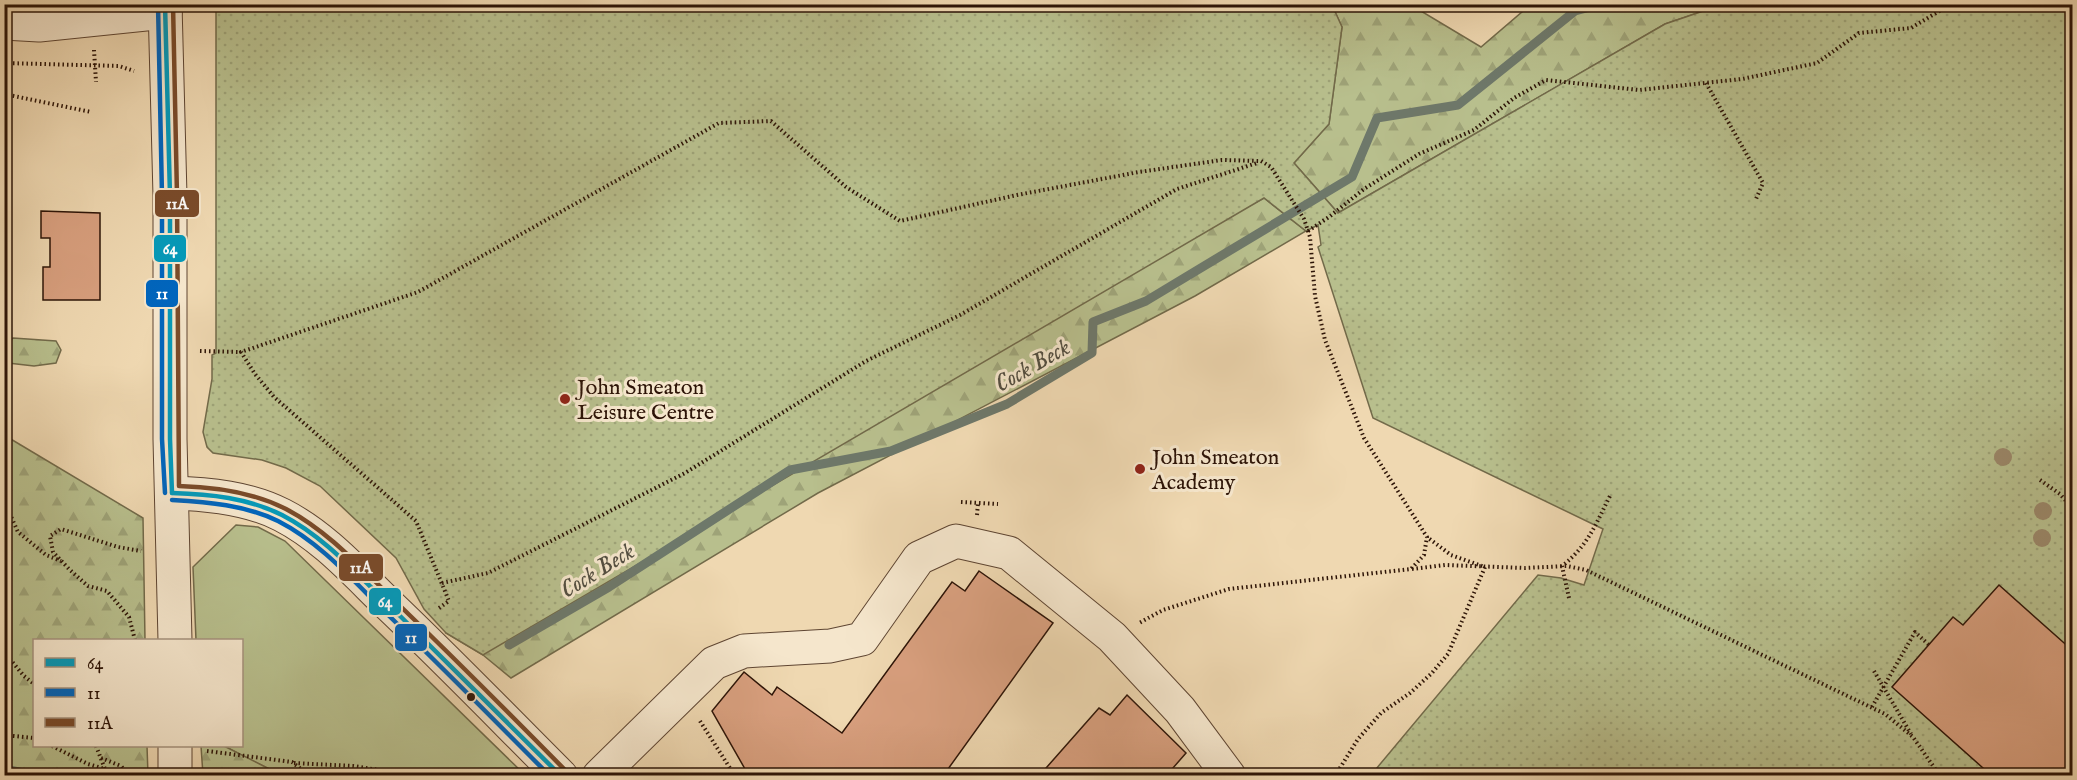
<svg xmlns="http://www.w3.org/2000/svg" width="2077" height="780" font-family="'IM FELL English',serif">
<defs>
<pattern id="forest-firs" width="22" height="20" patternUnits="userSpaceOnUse" patternTransform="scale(1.5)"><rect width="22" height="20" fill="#b8bf8d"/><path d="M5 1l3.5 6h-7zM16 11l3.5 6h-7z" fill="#9ea378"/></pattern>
<pattern id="park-dots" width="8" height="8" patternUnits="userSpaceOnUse" patternTransform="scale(1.5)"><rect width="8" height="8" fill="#b8bf8d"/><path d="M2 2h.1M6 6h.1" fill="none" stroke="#9ea378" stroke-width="1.8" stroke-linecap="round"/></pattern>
</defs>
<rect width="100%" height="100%" fill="#efd8b1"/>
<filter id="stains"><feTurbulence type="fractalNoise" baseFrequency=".00333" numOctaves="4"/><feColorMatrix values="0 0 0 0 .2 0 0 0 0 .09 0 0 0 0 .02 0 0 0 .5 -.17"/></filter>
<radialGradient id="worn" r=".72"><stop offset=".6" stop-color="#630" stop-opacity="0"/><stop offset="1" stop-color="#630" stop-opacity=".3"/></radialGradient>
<path fill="#b8bf8d" stroke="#726a4a" stroke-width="1.5" d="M236 525 258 527 285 541 525 775H281L224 746H242V640H196L193 567Z"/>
<g fill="url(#forest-firs)" stroke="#726a4a" stroke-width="1.5">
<path d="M1332 5H1411L1481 47 1530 5H1721L1665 24 1338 213 1294 163 1329 124 1342 27Z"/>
<path d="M1264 198 1306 231 1195 296 818 493 511 678 483 655 446 633Z"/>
<path d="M13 338 56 341 61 350 56 363 34 366 8 363 5 360V343Z"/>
<path d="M4 435 143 518 145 640H34V746H147L148 775H5Z"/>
<path d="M201 746H224L281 775H203Z"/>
</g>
<path fill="url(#park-dots)" stroke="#726a4a" stroke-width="1.5" d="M216 5H1332L1342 27 1329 124 1294 163 1338 213 1665 24 1721 5H2072V775H1371L1538 575 1561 578 1584 585 1603 529 1373 418 1318 247 1321 245 1318 225 1306 231 1264 198 483 655 446 633 424 609 396 558 320 486 286 468 262 460 213 453 207 447 203 432 212 379V355L216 353Z"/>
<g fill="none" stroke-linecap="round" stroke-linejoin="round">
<g stroke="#6e786a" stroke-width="9">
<path d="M509 645 609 587 790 470 891 451 1007 404 1092 353 1093 322 1146 301 1352 177 1377 118 1458 105 1575 11 1602 4"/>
<path d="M4 769 39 776"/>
</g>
</g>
<g fill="#d89f7e" stroke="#2d1407" stroke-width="1.5">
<path d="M41 211 100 213V300H43V267H50V238H41Z"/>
<path d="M979 571 1053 623 943 776H749L712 711 744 672 772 695 777 687 842 733 952 582 965 591Z"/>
<path d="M1999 585 2072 650V776H1992L1892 687 1953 617 1963 625Z"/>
<path d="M1127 695 1186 753 1166 776H1039L1099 708 1110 715Z"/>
</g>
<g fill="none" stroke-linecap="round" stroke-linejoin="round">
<g stroke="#5e4532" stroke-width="35">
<g id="minor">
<path d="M165 4 170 196V439L175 640"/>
<path d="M4 23 39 25 165 12"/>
<path d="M172 493C209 494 249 498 282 515 323 536 354 571 387 603 446 659 503 718 561 776"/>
<path d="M175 776V746"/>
<path d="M599 776 714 663 744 651 830 646 862 639 919 558 956 541 1009 553 1112 637 1180 710 1229 776"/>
</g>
</g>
<g stroke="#2d1407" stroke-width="4" stroke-dasharray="1.5 3" stroke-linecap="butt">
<path d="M94 50 96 82"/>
<path d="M4 63 119 66 134 71"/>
<path d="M1706 83 1763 183 1756 199"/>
<path d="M4 94 91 112"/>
<path d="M1308 231 1329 217 1364 189 1419 154 1474 130 1514 98 1546 80 1639 90 1742 79 1817 63 1859 33 1911 28 1951 4"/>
<path d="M200 351 241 352"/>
<path d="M2040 480 2060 494 2072 508"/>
<path d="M4 501 18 532 46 555 61 561"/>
<path d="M961 502 998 504"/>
<path d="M977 515 978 503"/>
<path d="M1412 569 1445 565 1525 568 1567 566 1586 570 1885 714 1913 737 1940 776"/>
<path d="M442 583 488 573 685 473 866 361 960 315 1177 189 1257 163"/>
<path d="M1569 598 1562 566C1589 545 1596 523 1611 494"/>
<path d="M439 608 449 601 416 521 274 397 255 374 241 352 418 292 719 123 771 121 846 187 900 221 1017 195 1139 172 1222 160 1261 161 1271 167 1304 219 1310 237 1315 296 1325 340 1364 438 1427 537 1424 555 1411 569 1229 589 1163 610 1139 623"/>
<path d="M135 640 129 617 107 591 88 586 69 569 53 552 50 536 61 529 118 547 141 551"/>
<path d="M4 652 24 676 34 684"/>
<path d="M1874 671 1911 734"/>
<path d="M1872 707 1915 632 1929 645"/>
<path d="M700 721 735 776"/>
<path d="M4 735 34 738"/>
<path d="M52 746 88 764 105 769"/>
<path d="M96 746 105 769 128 776"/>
<path d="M207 751 292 762 310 776"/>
<path d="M101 758 121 766 129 775"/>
<path d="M294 763 353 766 418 776"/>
<path d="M1335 776 1358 739 1381 713 1410 693 1431 674 1448 654 1485 567 1451 555 1427 537"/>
</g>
<use href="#minor" stroke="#f5e6cc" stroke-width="33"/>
<g stroke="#f5e6cc" stroke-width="9">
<g id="bus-1">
<path d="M165 4 170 196V439L172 493"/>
<path d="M172 493C210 494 248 498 282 515 323 536 354 571 386 602 445 660 503 718 561 776"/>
</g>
</g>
<g stroke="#f5e6cc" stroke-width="9">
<g id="bus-2">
<path d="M158 4 162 196V439L165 493"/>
<path d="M172 500C208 502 245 505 278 521 319 542 350 577 382 609 439 664 494 720 550 776"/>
</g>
</g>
<g stroke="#f5e6cc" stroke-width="9">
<path id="bus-3" d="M173 4 177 196 179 486C216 487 253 492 286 509 328 531 360 567 394 600 452 656 509 713 566 771"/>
</g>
<use href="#bus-1" stroke="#049aba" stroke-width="4.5"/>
<use href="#bus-2" stroke="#0065bd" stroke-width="4.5"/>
<use href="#bus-3" stroke="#7a4b2a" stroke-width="4.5"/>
</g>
<g fill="#9b886a">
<circle cx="2003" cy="457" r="9"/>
<circle cx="2043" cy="511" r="9"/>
<circle cx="2042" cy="538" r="9"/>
</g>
<g fill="#8f2418" stroke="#f5e6cc" stroke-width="2">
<circle cx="565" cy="399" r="6"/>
<circle cx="1140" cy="469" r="6"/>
</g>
<circle fill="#2d1407" stroke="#f5e6cc" stroke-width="2" cx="471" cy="697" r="5"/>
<g text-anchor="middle" stroke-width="6" stroke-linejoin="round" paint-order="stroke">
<g font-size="22" fill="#2d1407" stroke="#f5e6cc" text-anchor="start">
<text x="577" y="394">John Smeaton<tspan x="577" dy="25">Leisure Centre</tspan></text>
<text x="1152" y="464">John Smeaton<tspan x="1152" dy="25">Academy</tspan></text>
</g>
<g font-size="24" font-style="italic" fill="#534e41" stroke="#f5e6cc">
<text transform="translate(1032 365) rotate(-30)" y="8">Cock Beck</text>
<text transform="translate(597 570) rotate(-32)" y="8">Cock Beck</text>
</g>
</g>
<g stroke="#f5e6cc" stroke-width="2">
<rect x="154" y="189" width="46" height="29" rx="6" fill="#7a4b2a"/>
<rect x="153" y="234" width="34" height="29" rx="6" fill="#049aba"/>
<rect x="145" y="279" width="34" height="29" rx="6" fill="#0065bd"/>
<rect x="338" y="553" width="46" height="29" rx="6" fill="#7a4b2a"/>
<rect x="368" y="587" width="34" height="29" rx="6" fill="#049aba"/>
<rect x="394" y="623" width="34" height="29" rx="6" fill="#0065bd"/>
</g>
<g font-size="16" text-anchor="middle" font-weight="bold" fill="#fff">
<text x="177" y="209">11A</text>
<text x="170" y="254">64</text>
<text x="162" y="299">11</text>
<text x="361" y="573">11A</text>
<text x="385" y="607">64</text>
<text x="411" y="643">11</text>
</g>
<rect width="2077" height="780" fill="none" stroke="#efd8b1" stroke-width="24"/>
<rect x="6" y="6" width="2065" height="768" fill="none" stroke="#2d1407" stroke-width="3"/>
<rect x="12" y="12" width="2053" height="756" fill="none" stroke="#2d1407" stroke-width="1.5"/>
<rect x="33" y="639" width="210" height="108" fill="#f5e6cc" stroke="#a5927d" stroke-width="1.5"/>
<rect x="45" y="658" width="30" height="9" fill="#049aba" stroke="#a5927d" stroke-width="1.5"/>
<text x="87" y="669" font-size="18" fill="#2d1407">64</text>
<rect x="45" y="688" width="30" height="9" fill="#0065bd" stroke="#a5927d" stroke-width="1.5"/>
<text x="87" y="699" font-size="18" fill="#2d1407">11</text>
<rect x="45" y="718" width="30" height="9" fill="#7a4b2a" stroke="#a5927d" stroke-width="1.5"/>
<text x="87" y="729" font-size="18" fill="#2d1407">11A</text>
<rect width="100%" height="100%" filter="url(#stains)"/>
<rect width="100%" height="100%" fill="url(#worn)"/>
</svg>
